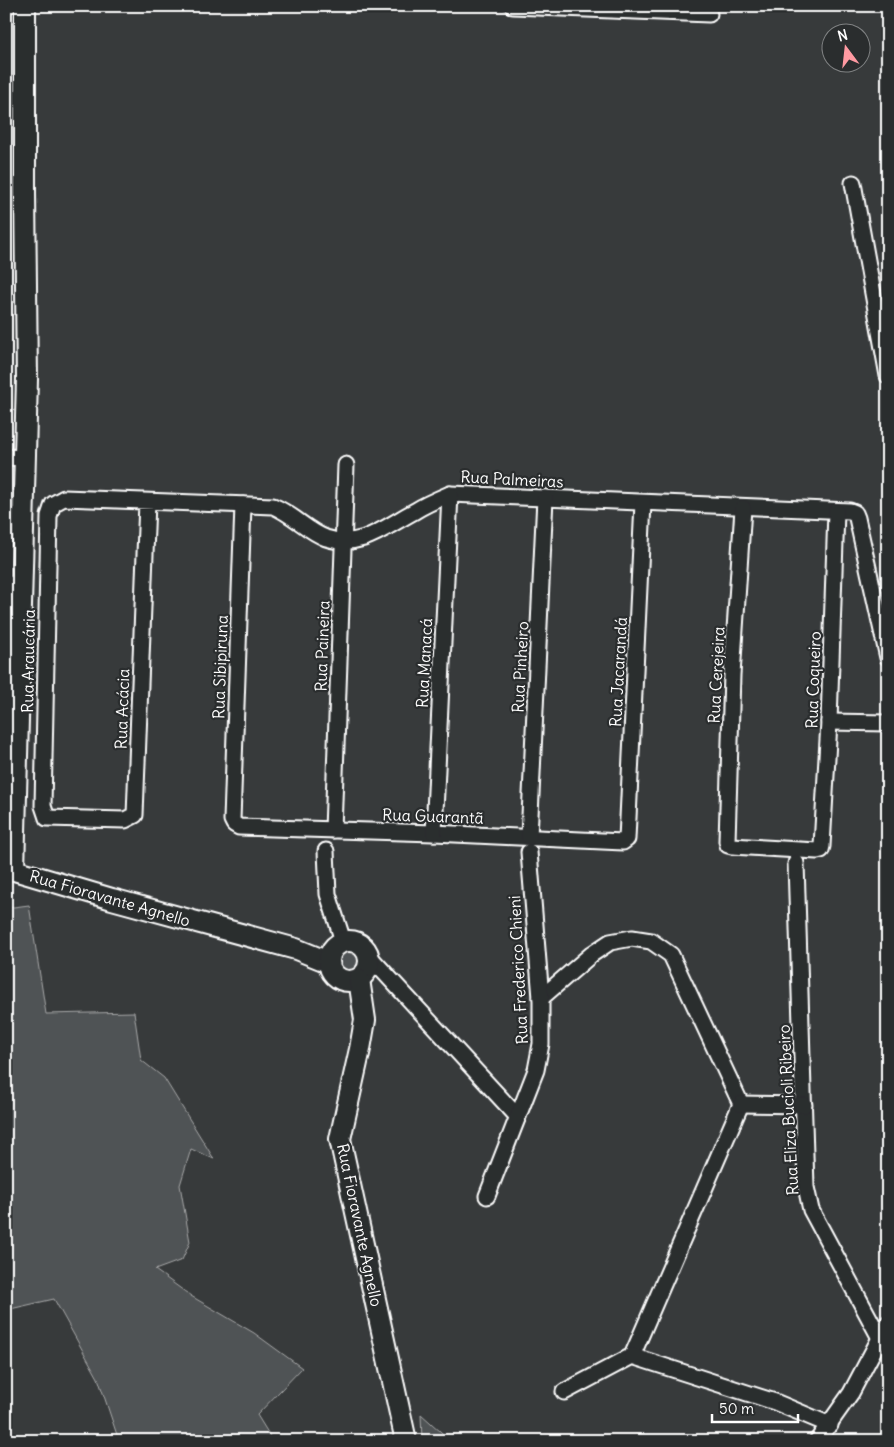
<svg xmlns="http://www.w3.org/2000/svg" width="894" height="1447" font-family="Delius,sans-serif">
<rect width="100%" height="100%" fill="#373a3b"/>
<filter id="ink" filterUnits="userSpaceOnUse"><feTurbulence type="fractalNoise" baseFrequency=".02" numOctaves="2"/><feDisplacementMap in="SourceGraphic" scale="10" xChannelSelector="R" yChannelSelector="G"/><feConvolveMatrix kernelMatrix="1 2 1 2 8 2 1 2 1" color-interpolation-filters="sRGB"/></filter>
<g filter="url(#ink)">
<g fill="#505354" stroke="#a8a9aa">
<path d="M29 905 46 1014 134 1012 141 1060 164 1078 214 1159 191 1149 180 1185 190 1242 182 1260 155 1270 191 1296 254 1333 302 1368 257 1415 273 1441H119L98 1378 54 1299 6 1310V908Z"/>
<circle cx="350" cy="961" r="15"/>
<path d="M421 1414 451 1441H422Z"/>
</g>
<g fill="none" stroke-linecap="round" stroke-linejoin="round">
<g stroke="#fff" stroke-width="19">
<g id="minor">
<path d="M513 6 709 14"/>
<path d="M853 183 888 376"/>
<path d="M6 457 24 458"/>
<path d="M147 502 135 815 125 820 47 818 43 806 49 516 53 504 64 498 273 506C293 514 307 531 326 538 361 550 386 526 415 511 426 504 438 499 450 494L850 511 855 513 857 518 888 658"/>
<path d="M243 505 232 820 234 824 239 827 434 833 623 842 627 839 643 503"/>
<path d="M743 508 732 675 727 841 728 845 732 846 817 851 821 850 822 846 829 722 836 511"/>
<path d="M6 584 23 585"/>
<path d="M829 722 888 723"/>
<path d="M333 830 346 465"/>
<path d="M434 833 450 494"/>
<path d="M529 837 545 498"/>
<path d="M326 851 328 894 343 941"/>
<path d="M796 863 806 1187 811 1210 880 1338"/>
<path d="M369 956 518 1117"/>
<path d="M541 998 592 954 610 942 632 938 651 941 671 955 741 1104 632 1356 564 1392"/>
<path d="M741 1104 804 1105"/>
<path d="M487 1196 536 1070 541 1044V998L529 852"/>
<path d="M632 1356 775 1402 830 1425"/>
<path d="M817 1441 851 1393 888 1323"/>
</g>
</g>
<g stroke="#fff" stroke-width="24">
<g id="major">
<path d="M25 6V192L27 379 14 870 112 899 296 949 328 962"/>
<circle cx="349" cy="961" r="20"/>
<path d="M359 979 365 1020 360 1049 340 1139 406 1441"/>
</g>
</g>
<use href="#minor" stroke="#2a2d2e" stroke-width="15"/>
<use href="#major" stroke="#2a2d2e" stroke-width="20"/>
</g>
</g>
<g text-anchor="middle" stroke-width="4.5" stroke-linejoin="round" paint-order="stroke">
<g font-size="16" fill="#fff" stroke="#2a2d2e">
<text transform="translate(512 479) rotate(3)" y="6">Rua Palmeiras</text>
<text transform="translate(322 646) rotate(-88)" y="6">Rua Paineira</text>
<text transform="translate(28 661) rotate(-89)" y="6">Rua Araucária</text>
<text transform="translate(424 663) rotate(-87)" y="6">Rua Manacá</text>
<text transform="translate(220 667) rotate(-88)" y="6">Rua Sibipiruna</text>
<text transform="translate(520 667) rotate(-87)" y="6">Rua Pinheiro</text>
<text transform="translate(618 672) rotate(-87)" y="6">Rua Jacarandá</text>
<text transform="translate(716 675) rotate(-87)" y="6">Rua Cerejeira</text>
<text transform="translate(813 680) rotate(-88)" y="6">Rua Coqueiro</text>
<text transform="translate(122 709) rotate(-88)" y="6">Rua Acácia</text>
<text transform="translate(433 816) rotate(2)" y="6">Rua Guarantã</text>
<text transform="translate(110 898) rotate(16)" y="6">Rua Fioravante Agnello</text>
<text transform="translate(518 970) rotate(-93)" y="6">Rua Frederico Chieni</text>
<text transform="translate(788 1110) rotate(-93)" y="6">Rua Eliza Bucioli Ribeiro</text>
<text transform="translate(360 1225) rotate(78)" y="6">Rua Fioravante Agnello</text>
</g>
</g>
<rect width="894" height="1447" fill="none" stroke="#2a2d2e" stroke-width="25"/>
<rect x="12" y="12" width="869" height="1422" fill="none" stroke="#fff" stroke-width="2" filter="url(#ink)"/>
<g transform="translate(846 48) rotate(345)"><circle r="24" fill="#2a2d2e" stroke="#7f8182"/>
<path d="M0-4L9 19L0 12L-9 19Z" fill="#ff9aa2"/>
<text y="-8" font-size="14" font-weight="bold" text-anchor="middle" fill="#ffffff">N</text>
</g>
<path d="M712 1414v8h86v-8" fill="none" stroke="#ffffff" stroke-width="2.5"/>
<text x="719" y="1414" font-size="15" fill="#ffffff" stroke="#2a2d2e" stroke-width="4" paint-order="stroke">50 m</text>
</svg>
